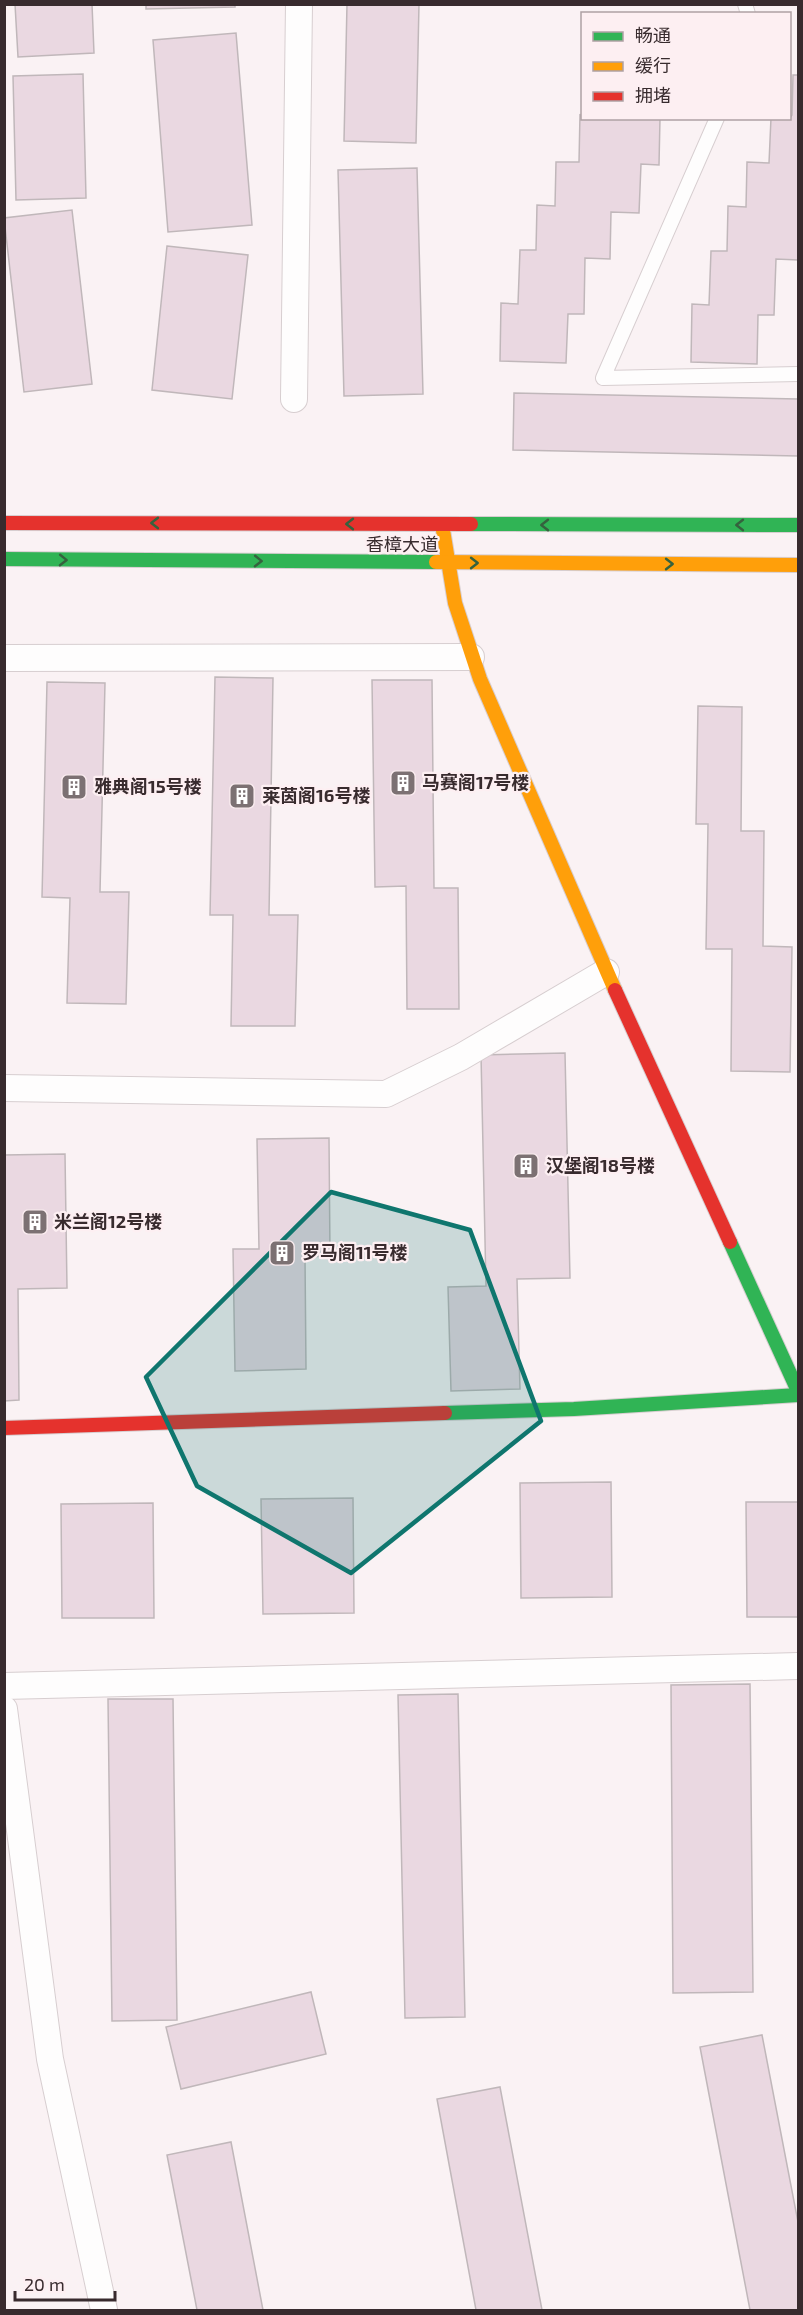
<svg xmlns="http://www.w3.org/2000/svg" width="803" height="2315" font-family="'Exo 2','Noto Sans SC',sans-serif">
<rect width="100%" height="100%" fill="#faf2f4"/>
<g fill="#ead8e1" stroke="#c0b7ba" stroke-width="1.5">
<path d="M15 4H92L94 53 18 57Z"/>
<path d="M146 4H235V7L146 9Z"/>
<path d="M347 4H419L416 143 344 141Z"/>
<path d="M236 33 252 225 168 232 153 40Z"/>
<path d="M83 74 86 198 16 200 13 76Z"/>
<path d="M793 75H798V260L776 259 774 315H758L757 364 691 362 692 304 709 305 711 251H727L728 206 746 207 747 162 769 163 771 118H790L792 115Z"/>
<path d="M580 114 582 118H660L659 165 641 164 639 213 611 212 610 259 585 258 584 314H568L566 363 500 361 501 303 518 304 520 250H536L537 205 555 206 556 162H579Z"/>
<path d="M417 168 423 394 344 396 338 170Z"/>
<path d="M72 210 92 384 24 392 4 218Z"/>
<path d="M167 246 248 255 232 399 152 390Z"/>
<path d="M514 393 798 399V456L513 450Z"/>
<path d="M215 677 273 678 269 915H298L295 1026H231L233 915H210Z"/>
<path d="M372 680H432L434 888H458L459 1009H407L406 886 375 887Z"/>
<path d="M47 682 105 683 100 892H129L126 1004 67 1003 70 898 42 897Z"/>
<path d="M698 706 742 707 741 831H764L763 946 792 947 790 1072 731 1071 732 949H706L708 824H696Z"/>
<path d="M565 1053 570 1278 517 1279 520 1389 451 1391 448 1287 486 1286 481 1055Z"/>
<path d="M329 1138 330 1256 305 1257 306 1369 235 1371 233 1249H259L257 1139Z"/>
<path d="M65 1154 67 1288 18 1289 19 1400 4 1401V1155Z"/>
<path d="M611 1482 612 1597 521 1598 520 1483Z"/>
<path d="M353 1498 354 1613 263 1614 261 1499Z"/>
<path d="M746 1502H798V1617H747Z"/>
<path d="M153 1503 154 1618H62L61 1504Z"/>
<path d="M750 1684 753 1992 673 1993 671 1685Z"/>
<path d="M458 1694 465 2017 405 2018 398 1695Z"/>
<path d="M108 1699H173L177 2020 112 2021Z"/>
<path d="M311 1992 326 2054 181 2089 166 2027Z"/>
<path d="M762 2035 798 2222V2310H750L700 2047Z"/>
<path d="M500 2087 542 2310H476L437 2099Z"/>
<path d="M231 2142 263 2310H197L167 2155Z"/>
</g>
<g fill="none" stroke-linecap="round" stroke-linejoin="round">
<g stroke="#d7ced0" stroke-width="16">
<g id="lane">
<path d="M745 4 748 14"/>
<path d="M717 118 603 378 798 374"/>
</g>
</g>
<g stroke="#d7ced0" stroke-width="28">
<g id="street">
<path d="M294 399 299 4"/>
<path d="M4 658 471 657"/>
<path d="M4 1088 386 1094 461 1057 606 972"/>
<path d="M4 1686 798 1666"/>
<path d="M4 1709 50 2059 104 2310"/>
</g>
</g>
<g stroke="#d7ced0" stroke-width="16">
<g id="fast">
<path d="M471 524 798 525"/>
<path d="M4 559 436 562"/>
<path d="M730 1242 798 1391"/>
<path d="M445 1413 574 1409 798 1395"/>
</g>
</g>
<g stroke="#d7ced0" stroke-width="16">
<g id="slow">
<path d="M442 524 455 603 480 679 615 990"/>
<path d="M436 562 798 565"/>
</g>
</g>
<g stroke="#d7ced0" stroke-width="16">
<g id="jam">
<path d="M4 523 471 524"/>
<path d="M615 990 730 1242"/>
<path d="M4 1428 445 1413"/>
</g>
</g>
<use href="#lane" stroke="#fefdfd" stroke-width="14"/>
<use href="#street" stroke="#fefdfd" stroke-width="26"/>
<use href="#fast" stroke="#30b455" stroke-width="14"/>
<use href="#slow" stroke="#ff9f0a" stroke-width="14"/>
<use href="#jam" stroke="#e5322d" stroke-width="14"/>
</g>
<defs><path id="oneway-chevron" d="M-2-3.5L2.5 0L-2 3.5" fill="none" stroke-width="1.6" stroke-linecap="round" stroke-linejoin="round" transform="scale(1.5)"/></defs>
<g stroke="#35623e">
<use href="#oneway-chevron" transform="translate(155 523) rotate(-180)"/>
<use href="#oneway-chevron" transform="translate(350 524) rotate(-180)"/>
<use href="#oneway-chevron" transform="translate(545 525) rotate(-180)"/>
<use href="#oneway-chevron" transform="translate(740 525) rotate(-180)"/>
<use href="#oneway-chevron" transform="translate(63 560) rotate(1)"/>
<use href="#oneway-chevron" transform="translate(258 561) rotate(1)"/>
<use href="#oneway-chevron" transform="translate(474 563)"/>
<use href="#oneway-chevron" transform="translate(669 564)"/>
</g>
<path fill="#0f766e" fill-opacity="0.2" stroke="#0f766e" stroke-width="4.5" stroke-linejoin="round" d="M331 1192 470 1230 541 1421 351 1573 197 1486 146 1377Z"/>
<defs>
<g id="building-square" transform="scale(1.35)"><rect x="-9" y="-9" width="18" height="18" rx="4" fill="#7c7173" stroke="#fdeff2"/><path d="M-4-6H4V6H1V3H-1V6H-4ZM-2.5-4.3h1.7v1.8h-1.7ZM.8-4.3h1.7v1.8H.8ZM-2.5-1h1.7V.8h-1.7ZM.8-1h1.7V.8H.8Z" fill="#fff"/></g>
</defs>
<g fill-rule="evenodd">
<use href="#building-square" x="403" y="783"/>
<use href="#building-square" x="74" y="787"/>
<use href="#building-square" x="242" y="796"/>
<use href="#building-square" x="526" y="1166"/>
<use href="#building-square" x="35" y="1222"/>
<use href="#building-square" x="282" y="1253"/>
</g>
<g text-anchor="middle" stroke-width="4.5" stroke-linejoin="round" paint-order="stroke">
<g font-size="18" fill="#382b2e" stroke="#fdeff2">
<text x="402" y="551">香樟大道</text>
</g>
<g font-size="18" font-weight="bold" fill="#382b2e" stroke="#fdeff2" text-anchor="start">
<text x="422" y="789">马赛阁17号楼</text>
<text x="94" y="793">雅典阁15号楼</text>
<text x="262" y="802">莱茵阁16号楼</text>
<text x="546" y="1172">汉堡阁18号楼</text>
<text x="54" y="1228">米兰阁12号楼</text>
<text x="302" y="1259">罗马阁11号楼</text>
</g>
</g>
<rect width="803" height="2315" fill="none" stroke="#382b2e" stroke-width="12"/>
<rect x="581" y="12" width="210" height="108" fill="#fdeff2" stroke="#aea1a4" stroke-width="1.5"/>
<rect x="593" y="32" width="30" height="9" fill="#30b455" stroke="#aea1a4" stroke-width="1.5"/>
<text x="635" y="42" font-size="18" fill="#382b2e">畅通</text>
<rect x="593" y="62" width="30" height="9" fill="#ff9f0a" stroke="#aea1a4" stroke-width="1.5"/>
<text x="635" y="72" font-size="18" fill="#382b2e">缓行</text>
<rect x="593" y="92" width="30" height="9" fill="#e5322d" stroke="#aea1a4" stroke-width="1.5"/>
<text x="635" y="102" font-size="18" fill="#382b2e">拥堵</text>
<path d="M15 2291v9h100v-9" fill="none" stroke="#382b2e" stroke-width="3"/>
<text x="24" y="2291" font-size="18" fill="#382b2e" stroke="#fdeff2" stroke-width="4.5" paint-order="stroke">20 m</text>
</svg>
